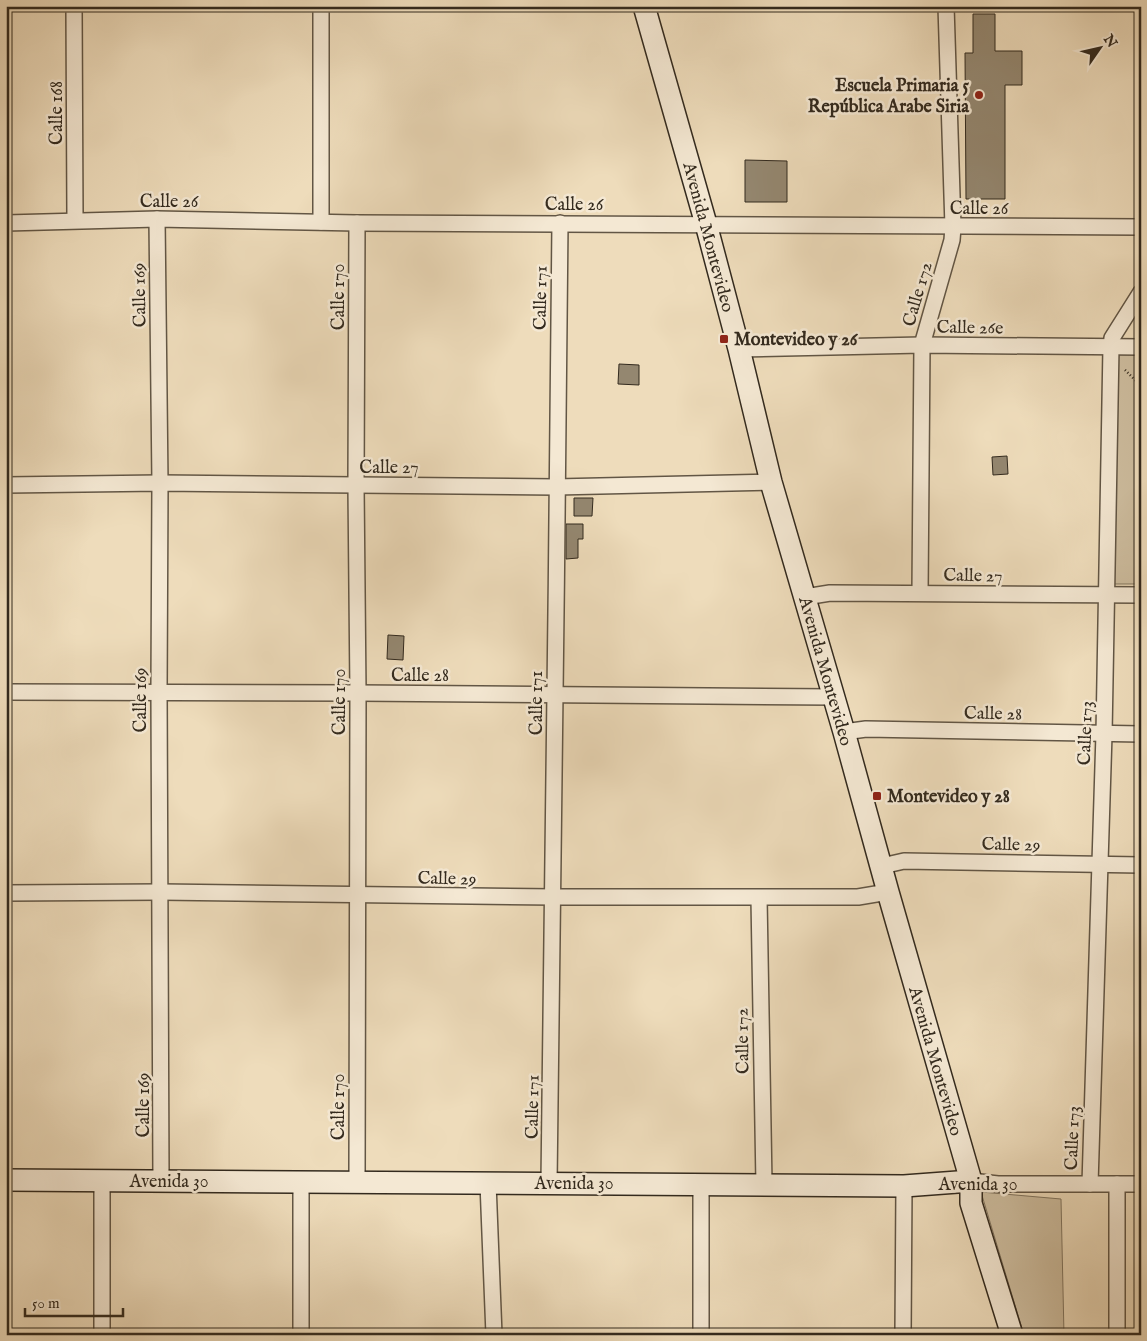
<svg xmlns="http://www.w3.org/2000/svg" width="1147" height="1341" font-family="'IM FELL English',serif">
<rect width="100%" height="100%" fill="#eedcbb"/>
<filter id="stains"><feTurbulence type="fractalNoise" baseFrequency=".004" numOctaves="4"/><feColorMatrix values="0 0 0 0 .2 0 0 0 0 .09 0 0 0 0 .02 0 0 0 .5 -.17"/></filter>
<radialGradient id="worn" r=".72"><stop offset=".6" stop-color="#630" stop-opacity="0"/><stop offset="1" stop-color="#630" stop-opacity=".3"/></radialGradient>
<g fill="#cebea0" stroke="#80745f">
<path d="M1115 352 1141 353V584H1111Z"/>
<path d="M981 1192 1061 1199 1064 1335H1024Z"/>
</g>
<g fill="#948770" stroke="#332a1e">
<path d="M973 14H995V51H1022V85H1005V199H966L965 53H973Z"/>
<path d="M745 160 787 161V202H745Z"/>
<path d="M619 364 639 365V385L618 384Z"/>
<path d="M1007 456 1008 474 993 475 992 457Z"/>
<path d="M574 498H593L592 516H574Z"/>
<path d="M566 524H583V539H578V558L566 559Z"/>
<path d="M388 635 404 636 403 660 387 659Z"/>
</g>
<g fill="none" stroke-linecap="round" stroke-linejoin="round">
<g stroke="#625645" stroke-width="18">
<g id="street">
<path d="M74 6 75 220"/>
<path d="M157 219 160 483 159 692 161 1181"/>
<path d="M321 222V6"/>
<path d="M6 223 157 219 357 223 1141 227"/>
<path d="M739 349 922 345 1141 347"/>
<path d="M6 485 160 483 556 487 771 482"/>
<path d="M920 593 922 345 952 240 953 227 946 6"/>
<path d="M805 597 830 593 1141 595"/>
<path d="M6 692 358 693 834 697"/>
<path d="M844 732 866 729 1141 734"/>
<path d="M882 866 904 861 1141 865"/>
<path d="M6 893 161 892 554 897H858L888 892"/>
<path d="M759 898 764 1184"/>
<path d="M971 1181 998 1184H1141"/>
<path d="M357 1182 358 693 356 486 357 223"/>
<path d="M488 1183 494 1335"/>
<path d="M549 1183C555 863 556 543 560 223"/>
<path d="M701 1184V1335"/>
<path d="M1090 1184 1104 734 1111 347 1112 338 1141 292"/>
<path d="M102 1335V1180"/>
<path d="M301 1335V1182"/>
<path d="M903 1335 904 1186"/>
<path d="M1117 1335V1184"/>
</g>
</g>
<g stroke="#332a1e" stroke-width="24">
<g id="secondary">
<path d="M644 6 706 224 739 349 771 482 844 732 888 892 971 1181V1203L1012 1335"/>
<path d="M6 1180 904 1186 971 1181"/>
</g>
</g>
<path stroke="#332a1e" stroke-width="2.5" stroke-dasharray="1 2.5" stroke-linecap="butt" d="M1125 370 1141 386"/>
<use href="#street" stroke="#f4e8d3" stroke-width="15"/>
<use href="#secondary" stroke="#f4e8d3" stroke-width="21"/>
</g>
<g fill="#8f2418" stroke="#f4e8d3" stroke-width="2">
<circle cx="979" cy="95" r="5"/>
<rect x="719" y="334" width="10" height="10" rx="2.5"/>
<rect x="872" y="791" width="10" height="10" rx="2.5"/>
</g>
<g text-anchor="middle" stroke-width="5" stroke-linejoin="round" paint-order="stroke">
<g font-size="18" font-weight="bold" fill="#332a1e" stroke="#f4e8d3" text-anchor="start">
<text x="969" y="91" text-anchor="end">Escuela Primaria 5<tspan x="969" dy="21">República Arabe Siria</tspan></text>
<text x="734" y="345">Montevideo y 26</text>
<text x="887" y="802">Montevideo y 28</text>
</g>
<g font-size="18" fill="#332a1e" stroke="#f4e8d3">
<text transform="translate(56 113) rotate(-90)" y="6">Calle 168</text>
<text x="169" y="207">Calle 26</text>
<text x="574" y="210">Calle 26</text>
<text x="979" y="214">Calle 26</text>
<text transform="translate(709 237) rotate(75)" y="6">Avenida Montevideo</text>
<text transform="translate(917 294) rotate(-74)" y="6">Calle 172</text>
<text transform="translate(139 295) rotate(-91)" y="6">Calle 169</text>
<text transform="translate(338 297) rotate(-90)" y="6">Calle 170</text>
<text transform="translate(540 298) rotate(-89)" y="6">Calle 171</text>
<text transform="translate(970 327) rotate(1)" y="6">Calle 26e</text>
<text x="389" y="473">Calle 27</text>
<text transform="translate(973 575) rotate(1)" y="6">Calle 27</text>
<text transform="translate(826 671) rotate(74)" y="6">Avenida Montevideo</text>
<text x="420" y="681">Calle 28</text>
<text transform="translate(140 700) rotate(-90)" y="6">Calle 169</text>
<text transform="translate(339 702) rotate(-90)" y="6">Calle 170</text>
<text transform="translate(536 703) rotate(-90)" y="6">Calle 171</text>
<text transform="translate(993 713) rotate(1)" y="6">Calle 28</text>
<text transform="translate(1085 733) rotate(-88)" y="6">Calle 173</text>
<text transform="translate(1011 844) rotate(1)" y="6">Calle 29</text>
<text transform="translate(447 878) rotate(1)" y="6">Calle 29</text>
<text transform="translate(742 1041) rotate(-91)" y="6">Calle 172</text>
<text transform="translate(936 1061) rotate(74)" y="6">Avenida Montevideo</text>
<text transform="translate(143 1105) rotate(-90)" y="6">Calle 169</text>
<text transform="translate(338 1107) rotate(-90)" y="6">Calle 170</text>
<text transform="translate(532 1107) rotate(-89)" y="6">Calle 171</text>
<text transform="translate(1072 1138) rotate(-88)" y="6">Calle 173</text>
<text x="169" y="1187">Avenida 30</text>
<text x="574" y="1189">Avenida 30</text>
<text x="978" y="1190">Avenida 30</text>
</g>
</g>
<rect width="1147" height="1341" fill="none" stroke="#eedcbb" stroke-width="25"/>
<rect x="8" y="8" width="1132" height="1326" fill="none" stroke="#332a1e" stroke-width="2.5"/>
<rect x="12" y="12" width="1122" height="1316" fill="none" stroke="#332a1e"/>
<g transform="translate(1100 48) rotate(56)" stroke="#f4e8d3" stroke-width="4" paint-order="stroke">
<path d="M0-4L9 19L0 12L-9 19Z" fill="#332a1e"/>
<text y="-8" font-size="14" font-weight="bold" text-anchor="middle" fill="#332a1e">N</text>
</g>
<path d="M25 1308v8h98v-8" fill="none" stroke="#332a1e" stroke-width="2.5"/>
<text x="32" y="1308" font-size="15" fill="#332a1e" stroke="#f4e8d3" stroke-width="4" paint-order="stroke">50 m</text>
<rect width="100%" height="100%" filter="url(#stains)"/>
<rect width="100%" height="100%" fill="url(#worn)"/>
</svg>
